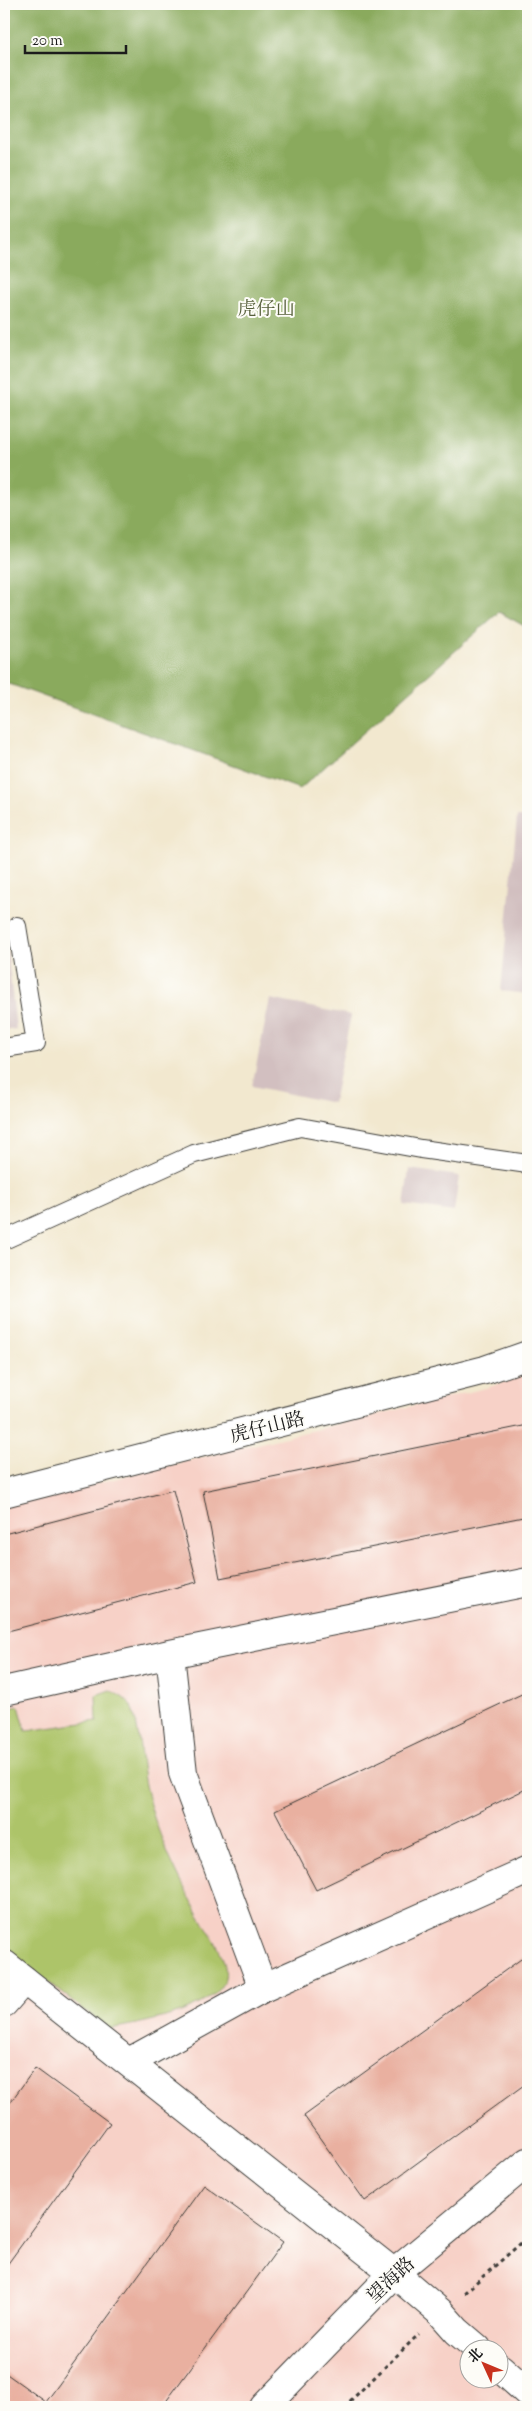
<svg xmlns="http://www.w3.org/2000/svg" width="532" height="2411" font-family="'Sorts Mill Goudy','Noto Serif SC',serif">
<rect width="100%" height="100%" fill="#fdfcf7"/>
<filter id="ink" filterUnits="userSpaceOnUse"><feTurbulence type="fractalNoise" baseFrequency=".02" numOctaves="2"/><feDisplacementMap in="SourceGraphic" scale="10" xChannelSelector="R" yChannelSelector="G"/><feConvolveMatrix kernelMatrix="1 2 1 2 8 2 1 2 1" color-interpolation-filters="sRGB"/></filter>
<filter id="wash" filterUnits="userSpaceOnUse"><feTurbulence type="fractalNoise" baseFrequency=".0096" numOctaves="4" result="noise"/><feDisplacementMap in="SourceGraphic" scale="20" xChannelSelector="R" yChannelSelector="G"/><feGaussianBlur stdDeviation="1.12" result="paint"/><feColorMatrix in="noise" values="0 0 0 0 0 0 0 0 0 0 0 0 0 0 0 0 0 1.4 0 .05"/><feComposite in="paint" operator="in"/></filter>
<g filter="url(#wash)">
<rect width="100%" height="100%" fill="#f2e8cf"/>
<path fill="#f7d1c7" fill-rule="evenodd" d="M528 1373V2407H4V1506L490 1387ZM470 2348H500V2378H470Z"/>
<g fill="#d2bfc0">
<path d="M517 817 528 818V994L501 991Z"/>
<path d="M4 921 16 1029 4 1030Z"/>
<path d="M270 999 351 1015 333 1103 252 1086Z"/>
<path d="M409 1169 459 1176 454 1212 404 1205Z"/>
</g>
<path fill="#adc469" stroke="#647042" d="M110 1690C116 1694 128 1699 131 1706 140 1729 140 1756 144 1780 152 1823 176 1875 198 1913 207 1929 232 1962 224 1981 211 2012 138 2024 109 2029L4 1948V1734L8 1733 4 1709 19 1706 26 1731 97 1721 96 1695Z"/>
<path fill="#8aaa5d" stroke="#53633c" d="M4 4H528V628L499 612 300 789 4 682Z"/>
<g id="blocks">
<g fill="#e9b0a0">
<path d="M528 1425V1516L220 1578 203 1491Z"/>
<path d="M173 1490 197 1582 4 1632V1534Z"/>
<path d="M528 1691V1788L316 1890 275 1811Z"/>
<path d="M528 1954V2082L365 2201 304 2116Z"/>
<path d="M35 2068 110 2123 4 2269V2111Z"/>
<path d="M204 2185 283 2242 162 2407H4V2372L46 2402Z"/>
</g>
</g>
</g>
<g filter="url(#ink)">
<use href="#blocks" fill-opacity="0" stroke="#3c3b37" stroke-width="1"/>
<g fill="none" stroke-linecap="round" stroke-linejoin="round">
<g stroke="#3c3b37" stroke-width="20">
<g id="service">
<path d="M4 1048 36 1043 17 926"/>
<path d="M4 1240 194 1154 300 1127 421 1149 528 1164"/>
</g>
</g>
<g stroke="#3c3b37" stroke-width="30">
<g id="minor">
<path d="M4 1493 485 1370 528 1355"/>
<path d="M170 1654 528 1582"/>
<path d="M4 1691 170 1654 183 1773 263 1988 129 2062"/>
<path d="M4 1964 394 2273 441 2313 457 2331 477 2348"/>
<path d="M263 1988 528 1870"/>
<path d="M4 2003 24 1980"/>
<path d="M500 2368 528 2393"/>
<path d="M264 2407 394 2273 528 2162"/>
</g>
</g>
<g stroke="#3c3b37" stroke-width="3" stroke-dasharray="4 4" stroke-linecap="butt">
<path d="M464 2293 528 2237"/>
<path d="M344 2407 419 2334"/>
</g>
<use href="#service" stroke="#fff" stroke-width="18"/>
<use href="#minor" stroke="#fff" stroke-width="28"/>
</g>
</g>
<g text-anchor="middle" stroke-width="4" stroke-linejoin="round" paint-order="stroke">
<g font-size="19" fill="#565f3b" stroke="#fdfcf7">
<text x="266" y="315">虎仔山</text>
</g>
<g font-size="19" fill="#1c1c1c" stroke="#fdfcf7">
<text transform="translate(267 1426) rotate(-14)" y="7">虎仔山路</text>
<text transform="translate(390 2279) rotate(-43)" y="7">望海路</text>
</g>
</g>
<rect width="532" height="2411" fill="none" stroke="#fdfcf7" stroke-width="20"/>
<g transform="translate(484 2364) rotate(314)"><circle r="24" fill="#fdfcf7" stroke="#a3a29f"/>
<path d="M0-4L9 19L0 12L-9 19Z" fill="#c8321e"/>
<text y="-8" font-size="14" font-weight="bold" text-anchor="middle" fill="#1c1c1c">北</text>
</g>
<path d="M25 45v8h101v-8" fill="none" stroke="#1c1c1c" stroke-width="2.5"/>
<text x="32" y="45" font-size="15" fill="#1c1c1c" stroke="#fdfcf7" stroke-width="4" paint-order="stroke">20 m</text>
</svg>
